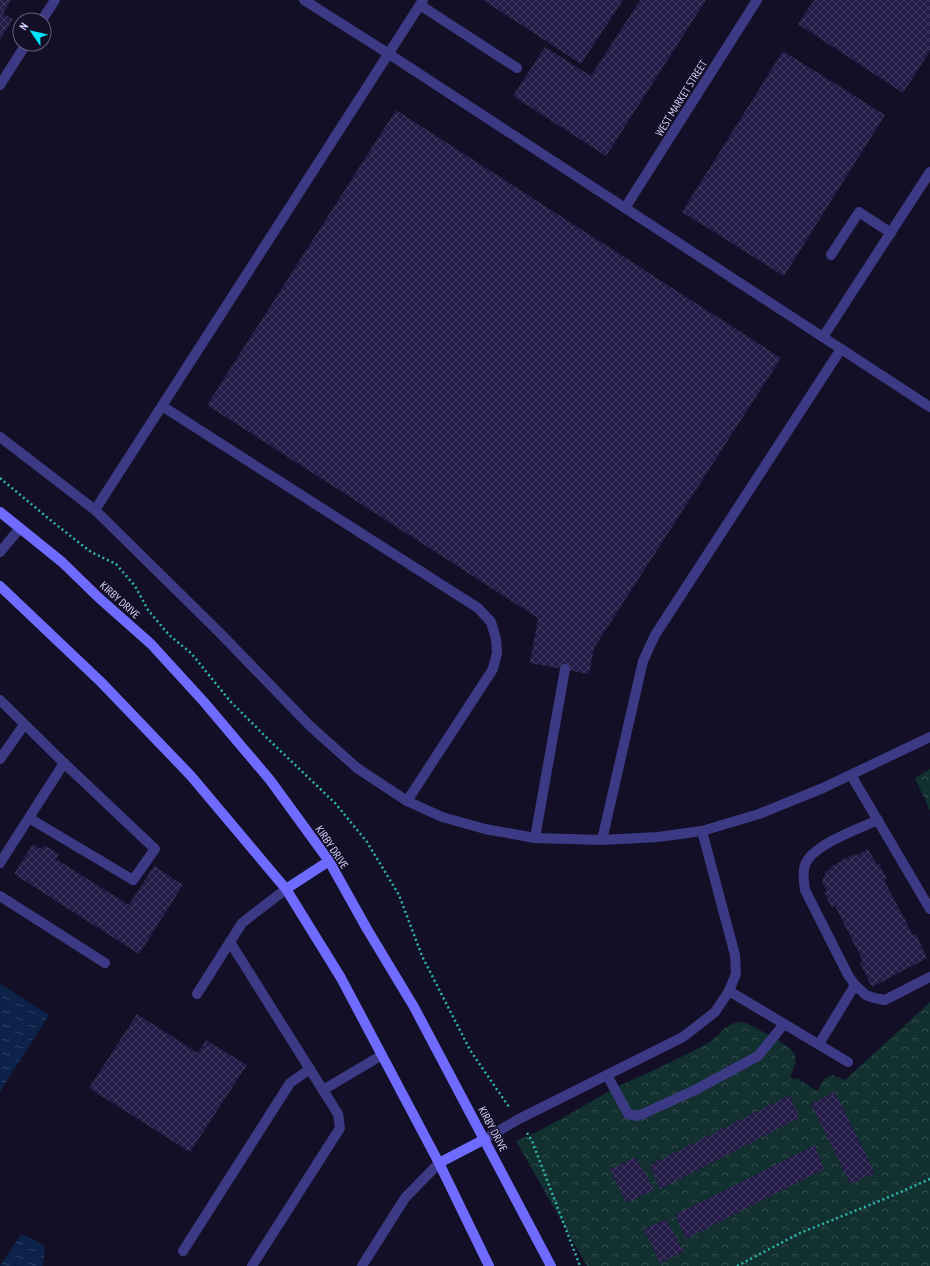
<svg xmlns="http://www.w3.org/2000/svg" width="930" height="1266" font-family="'PT Sans Narrow',sans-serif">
<defs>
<pattern id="forest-crowns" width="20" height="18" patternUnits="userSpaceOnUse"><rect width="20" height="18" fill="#12302f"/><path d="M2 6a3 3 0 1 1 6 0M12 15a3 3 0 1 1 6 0" fill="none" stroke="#344d4e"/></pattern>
<pattern id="water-ripples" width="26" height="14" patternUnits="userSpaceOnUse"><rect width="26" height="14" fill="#0c2248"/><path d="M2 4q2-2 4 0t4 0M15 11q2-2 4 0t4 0" fill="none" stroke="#2f4163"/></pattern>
<pattern id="building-cross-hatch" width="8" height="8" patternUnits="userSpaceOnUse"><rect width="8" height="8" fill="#241b47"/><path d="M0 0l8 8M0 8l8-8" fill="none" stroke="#433b63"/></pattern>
</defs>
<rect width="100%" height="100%" fill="#130f26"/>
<g fill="url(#forest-crowns)">
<path d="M930 769V811L915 778Z"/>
<path d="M930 1002V1266H587L516 1141C551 1127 582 1106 615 1088 646 1073 678 1060 708 1043 722 1035 727 1019 746 1023 756 1029 793 1046 795 1055 797 1063 793 1070 790 1076L794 1079 797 1078 817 1091 825 1078 832 1075 845 1080Z"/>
</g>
<g fill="url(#water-ripples)">
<path d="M0 984 49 1015 0 1092Z"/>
<path d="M21 1234 37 1241 45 1247 43 1266H0Z"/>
</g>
<g fill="url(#building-cross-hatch)">
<path d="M0 0H11L3 14 13 19 0 40Z"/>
<path d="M483 0H623L581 64Z"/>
<path d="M640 0H706L606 156 513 96 545 47 591 76Z"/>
<path d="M814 0H930V51L903 93 798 24Z"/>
<path d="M783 51 885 115 784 276 682 212Z"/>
<path d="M396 110 781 358 594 648 589 674 530 663 538 618 207 405Z"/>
<path d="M33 844 41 849 44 845 59 854 56 859 129 905 154 866 183 885 139 954 14 874Z"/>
<path d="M868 849 877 864H879L887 879 884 880 913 935 916 934 927 958 872 987 860 963 863 961 835 906 832 908 824 892 827 891 822 882 826 871 831 869 830 867 854 854 855 856Z"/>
<path d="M137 1014 198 1053 206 1040 247 1065 190 1152 89 1088Z"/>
<path d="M835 1092 875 1173 850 1184 811 1104Z"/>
<path d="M790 1095 799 1118 660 1189 650 1165Z"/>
<path d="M815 1145 824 1169 686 1239 675 1215Z"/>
<path d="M636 1157 654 1190 626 1203 610 1169Z"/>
<path d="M666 1219 684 1252 660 1263 644 1229Z"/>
</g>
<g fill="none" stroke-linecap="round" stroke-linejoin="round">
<g stroke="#2fb8b0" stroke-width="2.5" stroke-dasharray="2 3" stroke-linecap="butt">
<path d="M0 478 54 523 91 552 116 564 135 586 148 610 169 635 191 653 230 701 267 738 335 803 367 842 399 895 422 956 470 1050 509 1107"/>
<path d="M527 1133 532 1141 580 1266"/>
<path d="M737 1266 800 1233 882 1200 930 1179"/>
</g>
<g stroke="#3d3a85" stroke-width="10">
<path d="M304 0 389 54 930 407"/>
<path d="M420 5 517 68"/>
<path d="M42 20 55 0"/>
<path d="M0 85 26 44"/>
<path d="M831 255 859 212 891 233"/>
<path d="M823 337 930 172"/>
<path d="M162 406 478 608 491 622 496 639 497 653 493 669 407 801"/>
<path d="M95 510 423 0"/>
<path d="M0 552 20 528"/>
<path d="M0 700 64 763"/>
<path d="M0 759 24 725"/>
<path d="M851 775 930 909"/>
<path d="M878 820C858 829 812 845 805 865 802 873 804 882 805 890L848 975 855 985 866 995 874 998 885 1000 930 977"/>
<path d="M535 838 565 669"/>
<path d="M602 840 643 661 655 635 841 349"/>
<path d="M0 863 64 763 155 849 133 880 29 818"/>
<path d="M0 896 105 963"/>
<path d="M230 942 338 1114 340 1128 252 1266"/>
<path d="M729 991 848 1062"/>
<path d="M197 994 242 923 286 889"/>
<path d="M819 1044 855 985"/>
<path d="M607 1075 628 1114 638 1116 695 1090 758 1056 784 1024"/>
<path d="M323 1090 382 1055"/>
<path d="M183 1251 290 1083 310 1069"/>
<path d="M362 1266 405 1198 439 1163"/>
</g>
<g stroke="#3d3a85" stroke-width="10">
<path d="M625 208 757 0"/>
<path d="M0 437 95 510 220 633 310 726 357 768 407 801 442 817 485 829 535 838 602 840 658 837 702 831 759 814 823 788 930 737"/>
<path d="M485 1139 517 1120 683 1037 715 1012 729 991 736 974 735 955 702 831"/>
</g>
<g stroke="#6f6bff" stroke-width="10">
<path d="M0 512 62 562 98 597 151 644 204 702 270 780 329 861 367 929 414 1007 551 1266"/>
<path d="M0 586 100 681 191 776 286 889 341 978 439 1163 489 1266"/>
<path d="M286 889 329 861"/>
<path d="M439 1163 485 1139"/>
</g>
</g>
<g text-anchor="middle" stroke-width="3" stroke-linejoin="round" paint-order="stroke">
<g font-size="11" fill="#d9d4ff" stroke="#130f26">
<text transform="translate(681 98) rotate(-58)" y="4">WEST MARKET STREET</text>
<text transform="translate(120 600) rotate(42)" y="4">KIRBY DRIVE</text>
<text transform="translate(332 847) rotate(56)" y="4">KIRBY DRIVE</text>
<text transform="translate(493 1129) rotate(62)" y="4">KIRBY DRIVE</text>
</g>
</g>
<g transform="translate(32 32) rotate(304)"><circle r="19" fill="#130f26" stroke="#625e7d"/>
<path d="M0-3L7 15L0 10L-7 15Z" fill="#00e5ff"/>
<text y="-6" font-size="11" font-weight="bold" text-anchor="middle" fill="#d9d4ff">N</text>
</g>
</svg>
